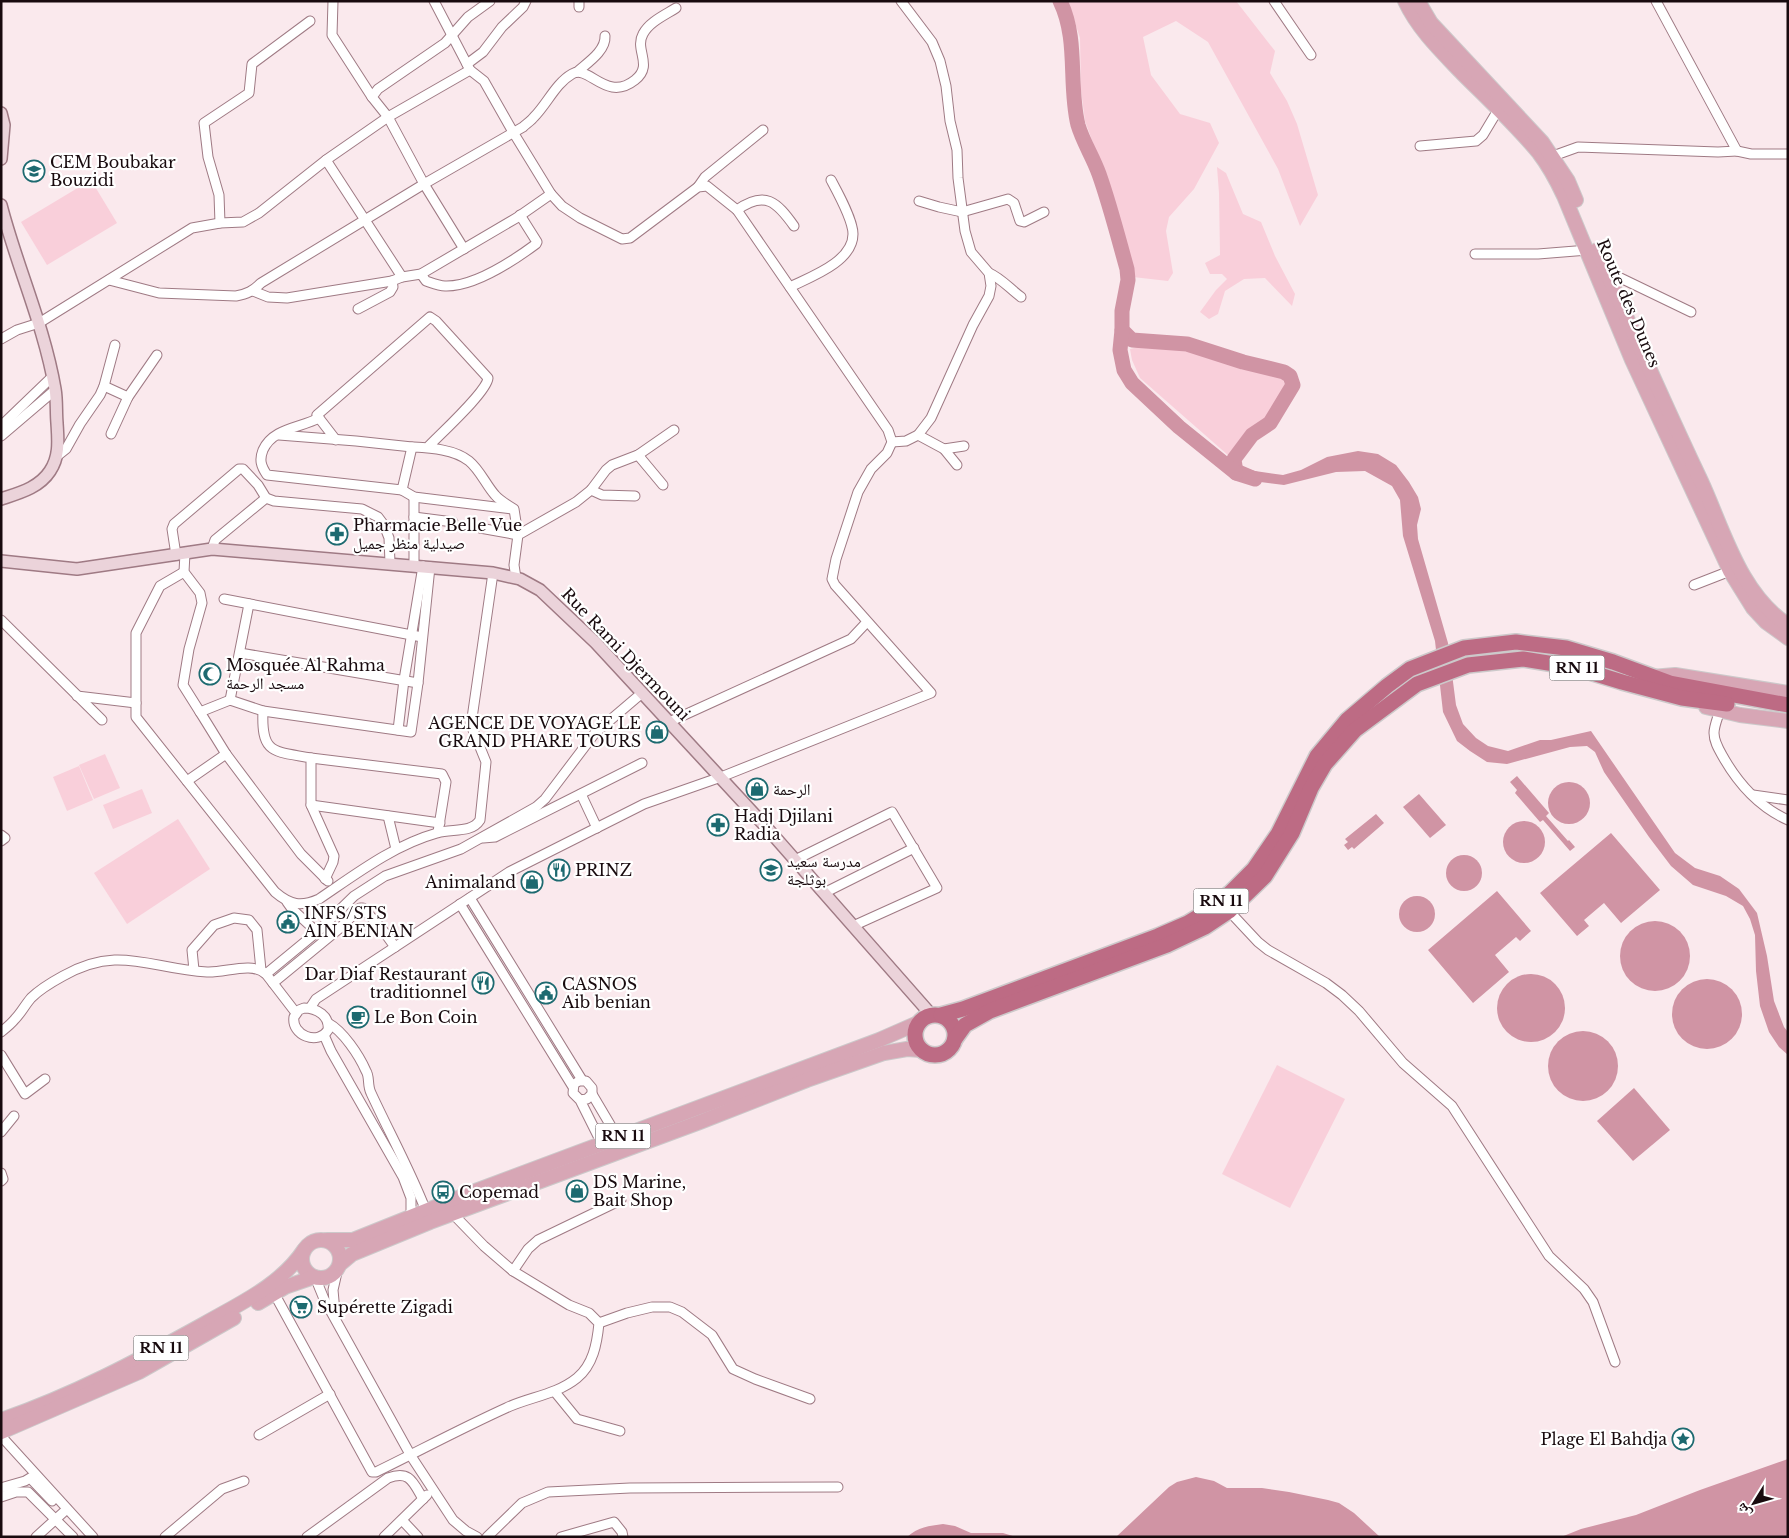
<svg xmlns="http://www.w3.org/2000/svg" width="1789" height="1538" font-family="'Libre Baskerville','Noto Naskh Arabic',serif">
<rect width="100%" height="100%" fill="#fae9ed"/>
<g fill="#f9cfda">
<path d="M1068 1H1236L1275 51 1270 73 1287 101 1297 124 1318 195 1300 226 1278 169 1208 42 1176 21 1143 37 1151 75 1180 114 1210 123 1219 143 1194 189 1169 217 1166 231 1173 273 1168 281 1133 277 1105 176 1085 121 1081 90 1080 38Z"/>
<path d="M1217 167 1226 173 1243 214 1261 222 1275 256 1295 294 1292 306 1265 278 1244 279 1225 291 1218 314 1209 319 1200 312 1216 290 1227 279 1222 274H1210L1205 263 1220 255 1219 193Z"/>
<path d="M91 180 117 223 47 265 21 222Z"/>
<path d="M1150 344 1189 347 1281 376 1285 384 1267 422 1249 434 1231 455 1229 456 1140 378 1132 360 1130 349Z"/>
<path d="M105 754 120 788 94 799 79 765Z"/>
<path d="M79 766 93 800 67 811 53 777Z"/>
<path d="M142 789 152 813 113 829 103 805Z"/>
<path d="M178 819 210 869 127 924 94 873Z"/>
<path d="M1277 1065 1345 1099 1290 1208 1222 1174Z"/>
</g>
<g fill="#d094a4">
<path d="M1358 451 1378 454 1396 465 1409 482 1418 497 1421 509 1417 525 1418 539 1448 643 1456 705 1463 724 1476 738 1488 746 1508 751 1540 740H1551L1591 731 1675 853 1695 868 1720 876 1739 889 1757 913 1767 956 1774 1001 1784 1027 1788 1032V1055L1779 1047 1769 1032 1760 1006 1756 971 1755 935 1750 919 1743 906 1726 896 1693 885 1671 866 1649 837 1604 772 1595 752 1587 746 1570 747 1507 764 1487 762 1470 751 1457 741 1443 712 1435 641 1403 536 1400 500 1392 486 1365 471 1336 472 1284 485 1245 480C1236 477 1235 470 1234 462L1255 471 1283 475 1301 470 1327 457Z"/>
<path d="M1517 776 1549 813 1546 816 1568 841 1569 840 1575 847 1570 851 1543 820 1540 822 1515 793 1517 790 1510 782Z"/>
<circle cx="1569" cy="803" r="21"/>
<path d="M1419 794 1446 825 1430 838 1403 807Z"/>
<path d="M1376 814 1384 823 1354 849 1352 847 1348 850 1344 845 1348 842 1345 839Z"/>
<circle cx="1524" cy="842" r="21"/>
<path d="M1611 833 1660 890 1621 923 1604 903 1584 920 1589 926 1577 936 1540 893Z"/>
<circle cx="1464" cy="873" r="18"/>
<path d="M1497 891 1531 931 1520 941 1516 937 1495 955 1509 972 1473 1003 1428 950Z"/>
<circle cx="1417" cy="914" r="18"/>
<circle cx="1655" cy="956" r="35"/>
<circle cx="1531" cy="1008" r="34"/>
<circle cx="1707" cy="1014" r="35"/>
<circle cx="1583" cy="1066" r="35"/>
<path d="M1634 1088 1670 1130 1633 1161 1597 1121Z"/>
<path d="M1788 1459V1537H1561L1581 1529 1636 1515 1700 1490Z"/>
<path d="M1196 1477 1214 1481 1227 1488H1262L1289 1492 1328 1500 1339 1503 1354 1513 1380 1537H1116L1169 1487 1177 1482Z"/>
<path d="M943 1524 955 1526 971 1533H1003L1016 1537H907C918 1527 929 1526 943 1524Z"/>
</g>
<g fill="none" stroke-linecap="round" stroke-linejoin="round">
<g stroke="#d094a4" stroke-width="15">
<path d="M1060 1C1079 40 1068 84 1078 125 1083 142 1093 157 1099 174 1110 205 1118 237 1127 269L1128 280 1122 311V330L1132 340 1187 344 1243 362 1284 372 1290 376 1293 385 1270 423 1252 435 1234 459 1236 473 1255 479"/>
<path d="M1122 330 1120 350 1124 370 1132 383 1179 427 1236 473"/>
</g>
<g stroke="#9f7a84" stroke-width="11">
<g id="street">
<path d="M333 1 332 35 372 97"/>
<path d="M1274 1 1311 55"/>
<path d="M579 7V1"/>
<path d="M467 64 483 52 502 27 523 7 526 1"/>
<path d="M577 72C587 63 606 51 605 36"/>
<path d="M1420 146 1476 141 1483 135 1498 110"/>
<path d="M1737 151 1751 154H1788"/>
<path d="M1553 156 1578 147 1718 152 1737 151 1656 1"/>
<path d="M326 160 402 277"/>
<path d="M698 187 705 177 763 130"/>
<path d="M919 201 939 207 962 212 1008 199 1014 203 1020 221 1024 222 1044 212"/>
<path d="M737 210C765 190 777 202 794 226"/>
<path d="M220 223 219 195 208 157 204 123 249 93 252 64 310 21"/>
<path d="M464 249 424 184 388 117 372 97 378 89 445 43 468 17 490 1"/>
<path d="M1475 254H1538L1588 250"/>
<path d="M1606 271 1691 312"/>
<path d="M989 273C1001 278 1010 289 1021 297"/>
<path d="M421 274 426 281C432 283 439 286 445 286 475 287 513 261 536 244L537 242 520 215"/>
<path d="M109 280 159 293 236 296C247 294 253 291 261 283L424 184 523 127C526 124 531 121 534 117 547 104 556 83 572 74 589 64 606 103 635 80 654 65 634 50 643 34 649 22 665 15 676 8"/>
<path d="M790 287C810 277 853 262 853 234 853 220 838 193 831 180"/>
<path d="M253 291 268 297 287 298 392 281 402 277 421 274 518 217 551 194"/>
<path d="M358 309 390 292 393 287 392 281"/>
<path d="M1 339 17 330 39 323 192 228 220 223 243 222 259 213 326 160 388 117 470 70"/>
<path d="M104 386 128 397 111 434"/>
<path d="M128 397 157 355"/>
<path d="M319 418 336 440"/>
<path d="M1 426 52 377"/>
<path d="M279 435 356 441 412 447"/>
<path d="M918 435 944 449 957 465"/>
<path d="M1 436 55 390"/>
<path d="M892 442 906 441 918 435 931 418 973 325 989 296 991 286 989 273 971 252 965 231 958 178 957 150 950 121 946 86 940 61 932 42 901 1"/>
<path d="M427 448C439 435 487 392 488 378L436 321 430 317 317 415 319 418C300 428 273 428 263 450 259 460 261 466 267 475L402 490 412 447C430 448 454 449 469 461 480 470 486 485 495 495 500 501 508 505 514 509L518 535 480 528"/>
<path d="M944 449 964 446"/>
<path d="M638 455 663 485"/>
<path d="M56 457 66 449 80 424 100 395 104 386 115 345"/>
<path d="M402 490 414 497 512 509"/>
<path d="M591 490 602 495 635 496"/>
<path d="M414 497V566"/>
<path d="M414 517 453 522"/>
<path d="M212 549 215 540 266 498"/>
<path d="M185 553 184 572 200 593 202 603 189 649 183 685 200 712 230 700 263 711C261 755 274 751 311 758V805L334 856 333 862 325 879"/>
<path d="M176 555 172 529 174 524 239 469H243L258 485 266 498 274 501 362 509 378 517 384 525 389 538 390 563"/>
<path d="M184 572 160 586 136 633V717L275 892C290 905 301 907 319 899 356 874 394 845 437 833 451 828 471 834 480 820L486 762 471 725 493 573"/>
<path d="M516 578 514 565 518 535 576 502 591 490 606 470 612 465 638 455 674 430"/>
<path d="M1694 585 1730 571"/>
<path d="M224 599 422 637"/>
<path d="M1 620 102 720"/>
<path d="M240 653 418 683"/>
<path d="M77 696 136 703"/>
<path d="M230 700 249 604"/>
<path d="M1720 710C1718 717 1714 726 1714 733 1714 741 1718 748 1722 755 1737 782 1759 807 1788 820"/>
<path d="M263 711 411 732 418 683 430 567"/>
<path d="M200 712 226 754 301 854 328 881"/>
<path d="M669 722 851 639 867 622"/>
<path d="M398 730 404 680 423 566"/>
<path d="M311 758 442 774 446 782 438 832"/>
<path d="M187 781 226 754"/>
<path d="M581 794 597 828"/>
<path d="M1753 795 1788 800"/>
<path d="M311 805 440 823"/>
<path d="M388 816 396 849"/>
<path d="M1 835 5 838 1 841"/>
<path d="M483 838 495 837 642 763"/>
<path d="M795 860 892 812 937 888 853 926"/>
<path d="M824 893 914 848"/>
<path d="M470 898 582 1080"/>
<path d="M287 902 292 909 317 932 354 896 385 876 461 849 536 807 545 799 595 733 642 693"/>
<path d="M460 904 573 1087"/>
<path d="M1229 911 1258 942 1268 950 1326 983 1342 995 1359 1011 1403 1063 1452 1106 1549 1256 1584 1289 1593 1302 1615 1362"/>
<path d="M194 970 192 950 214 925 234 918 249 920 257 930 261 970"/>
<path d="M266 974 317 932"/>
<path d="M273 983 340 928 360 908H363L382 929 395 947"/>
<path d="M304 1008C317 1008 330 1016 328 1030 318 1046 291 1035 294 1017L299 1010Z"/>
<path d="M310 1008 316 999 509 872 644 804 721 777 931 693 835 585 832 579 836 559 858 492 871 469 887 453 892 442 888 430 737 210 707 186 698 187 630 238 622 239 580 218 562 206 551 194 513 132 484 81 470 70 434 1"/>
<path d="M328 1023C343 1031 359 1055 366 1071 370 1077 367 1085 371 1093 389 1132 410 1170 426 1211"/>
<path d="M1 1032C6 1028 11 1024 15 1019 21 1013 25 1005 31 998 40 989 52 982 63 976 119 944 150 969 207 972 226 973 251 961 266 974L296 1013"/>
<path d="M324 1035 331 1051 403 1177 411 1198V1217"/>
<path d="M1 1055 25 1094 45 1079"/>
<path d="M592 1094 618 1138"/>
<path d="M580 1100 587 1099 592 1094V1088L586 1081H579L574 1084 573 1093 580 1100 602 1144"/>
<path d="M1 1132 14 1116"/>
<path d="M1 1173 3 1179 1 1181"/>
<path d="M513 1271 528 1249 538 1240 621 1200"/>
<path d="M315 1277 324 1299 411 1456 453 1520 466 1531 477 1537"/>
<path d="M274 1293 372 1472H376C419 1451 462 1428 506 1408 529 1397 556 1395 577 1378 593 1365 597 1344 599 1323L589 1313 569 1305 513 1271 484 1246 452 1213"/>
<path d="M335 1312 333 1290 338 1268"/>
<path d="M599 1323 627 1313 652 1307H670L682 1312 712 1335 733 1369 755 1379 810 1399"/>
<path d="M555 1392 577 1419 620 1431"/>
<path d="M259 1435 330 1394"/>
<path d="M1 1436 93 1537"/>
<path d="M1 1488 25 1481 30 1478 52 1501"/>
<path d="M1 1497 16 1492H28L73 1537"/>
<path d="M402 1520 418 1537"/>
<path d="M36 1537 67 1509"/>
<path d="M165 1537 222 1489 244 1481"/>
<path d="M307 1537 388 1478C410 1470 413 1482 423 1499"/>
<path d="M384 1537 427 1495"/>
<path d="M487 1537 522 1503 548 1492 630 1488 838 1487"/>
<path d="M561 1537 614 1522 622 1532 623 1537"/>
</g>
</g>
<g stroke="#9f7a84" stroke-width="14">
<g id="secondary">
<path d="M1 113 4 125 1 159"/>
<path d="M1 205C17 267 44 325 55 389 57 400 56 412 57 423 58 440 60 456 50 471 39 488 19 493 1 499"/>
<path d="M1 561 77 569 212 549 493 573 520 579 540 590 596 643 767 828 927 1010 930 1015"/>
</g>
</g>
<g stroke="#ccc9ca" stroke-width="16">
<g id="primary">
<path d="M1405 1C1418 29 1441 51 1462 73 1488 99 1516 125 1539 153 1549 166 1557 181 1564 196L1632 360 1730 571 1753 608 1766 622 1788 638"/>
<path d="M1418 1 1431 23 1542 142 1568 181 1576 200"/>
<path d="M1597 250C1631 328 1665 405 1701 481 1724 531 1740 594 1788 625"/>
<path d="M1652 677 1675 675 1788 693"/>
<path d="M1706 707 1740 715 1788 721"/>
<circle cx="321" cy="1259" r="19"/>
<path d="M327 1240H353L478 1190 879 1040 918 1023"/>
<path d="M340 1264 352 1254 430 1222 700 1122 807 1080 884 1053 907 1049 921 1050"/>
<path d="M258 1303 285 1287 314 1277"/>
<path d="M1 1420C72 1396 139 1360 204 1324 239 1304 281 1285 304 1250"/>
<path d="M1 1432 139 1372 234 1318"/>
</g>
</g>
<g stroke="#ccc9ca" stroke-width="18">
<g id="highway">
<circle cx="935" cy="1035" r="20"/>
<path d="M941 1015 963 1009 1158 936 1188 923 1211 909 1230 893 1254 869 1278 834 1317 756 1347 720 1387 686 1410 669 1464 648 1516 642 1566 648 1613 662 1670 683 1788 705"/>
<path d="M955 1039 965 1025 990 1011 1167 945 1205 927 1229 911 1265 876 1292 833 1311 788 1325 764 1355 730 1417 684 1468 665 1523 659 1573 667 1622 682 1682 698 1727 704"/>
</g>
</g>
<use href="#street" stroke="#fff" stroke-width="9"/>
<use href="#secondary" stroke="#ebd3da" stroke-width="11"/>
<use href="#primary" stroke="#d7a6b5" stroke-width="14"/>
<use href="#highway" stroke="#bd6b84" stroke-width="15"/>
</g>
<defs>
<g id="school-ring" transform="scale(1.125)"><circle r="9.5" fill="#fff" stroke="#1d6a70" stroke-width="1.5"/><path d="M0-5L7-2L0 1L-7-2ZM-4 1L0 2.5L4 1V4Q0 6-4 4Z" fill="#1d6a70"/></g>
<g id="pharmacy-ring" transform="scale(1.125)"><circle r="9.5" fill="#fff" stroke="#1d6a70" stroke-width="1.5"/><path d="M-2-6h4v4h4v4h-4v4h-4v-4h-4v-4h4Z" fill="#1d6a70"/></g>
<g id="mosque-ring" transform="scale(1.125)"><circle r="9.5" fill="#fff" stroke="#1d6a70" stroke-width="1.5"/><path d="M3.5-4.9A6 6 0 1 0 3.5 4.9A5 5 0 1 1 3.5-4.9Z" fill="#1d6a70"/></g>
<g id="shop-ring" transform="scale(1.125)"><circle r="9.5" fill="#fff" stroke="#1d6a70" stroke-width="1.5"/><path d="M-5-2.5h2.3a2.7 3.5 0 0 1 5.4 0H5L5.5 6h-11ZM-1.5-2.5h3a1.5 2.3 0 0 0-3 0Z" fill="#1d6a70"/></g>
<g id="restaurant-ring" transform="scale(1.125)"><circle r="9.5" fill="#fff" stroke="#1d6a70" stroke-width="1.5"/><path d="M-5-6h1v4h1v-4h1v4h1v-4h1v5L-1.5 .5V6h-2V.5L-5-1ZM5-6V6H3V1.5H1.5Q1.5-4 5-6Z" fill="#1d6a70"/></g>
<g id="civic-ring" transform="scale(1.125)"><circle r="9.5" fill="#fff" stroke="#1d6a70" stroke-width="1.5"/><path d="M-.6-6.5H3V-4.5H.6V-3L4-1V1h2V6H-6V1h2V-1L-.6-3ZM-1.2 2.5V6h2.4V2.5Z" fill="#1d6a70"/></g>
<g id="cafe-ring" transform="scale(1.125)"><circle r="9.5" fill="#fff" stroke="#1d6a70" stroke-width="1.5"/><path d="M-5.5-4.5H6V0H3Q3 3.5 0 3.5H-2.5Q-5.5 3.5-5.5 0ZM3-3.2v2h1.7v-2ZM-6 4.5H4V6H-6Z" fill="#1d6a70"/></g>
<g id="bus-ring" transform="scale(1.125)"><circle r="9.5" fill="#fff" stroke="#1d6a70" stroke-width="1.5"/><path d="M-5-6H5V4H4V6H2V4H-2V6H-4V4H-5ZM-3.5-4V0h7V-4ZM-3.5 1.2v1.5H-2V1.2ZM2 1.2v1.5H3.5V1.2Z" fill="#1d6a70"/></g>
<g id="supermarket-ring" transform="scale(1.125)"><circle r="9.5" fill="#fff" stroke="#1d6a70" stroke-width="1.5"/><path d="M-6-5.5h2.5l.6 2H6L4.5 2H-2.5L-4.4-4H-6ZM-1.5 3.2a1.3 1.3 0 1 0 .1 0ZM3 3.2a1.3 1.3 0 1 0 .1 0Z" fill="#1d6a70"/></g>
<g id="sight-ring" transform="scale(1.125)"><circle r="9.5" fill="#fff" stroke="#1d6a70" stroke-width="1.5"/><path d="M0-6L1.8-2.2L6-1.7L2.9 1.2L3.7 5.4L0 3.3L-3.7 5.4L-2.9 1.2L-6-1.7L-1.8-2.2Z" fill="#1d6a70"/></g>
</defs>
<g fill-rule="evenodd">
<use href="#school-ring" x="34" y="171"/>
<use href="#pharmacy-ring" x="337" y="534"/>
<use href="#mosque-ring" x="210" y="674"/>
<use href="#shop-ring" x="657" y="732"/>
<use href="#shop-ring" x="757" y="789"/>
<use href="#pharmacy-ring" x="718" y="825"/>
<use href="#restaurant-ring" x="559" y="870"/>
<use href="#school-ring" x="771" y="870"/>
<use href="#shop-ring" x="532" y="882"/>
<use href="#civic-ring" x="288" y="922"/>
<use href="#restaurant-ring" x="483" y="983"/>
<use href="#civic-ring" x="546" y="993"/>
<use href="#cafe-ring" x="358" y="1017"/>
<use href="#shop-ring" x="577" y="1191"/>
<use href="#bus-ring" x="443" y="1192"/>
<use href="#supermarket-ring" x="301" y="1307"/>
<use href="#sight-ring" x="1683" y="1439"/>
</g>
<g text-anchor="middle" stroke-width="4.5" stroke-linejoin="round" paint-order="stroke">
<g fill="#fff" stroke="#5d5456" stroke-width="1">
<rect x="1549.5" y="655.5" width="55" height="25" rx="4"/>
<rect x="1193.5" y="888.5" width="55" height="25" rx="4"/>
<rect x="595.5" y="1123.5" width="55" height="25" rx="4"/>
<rect x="133.5" y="1335.5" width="55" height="25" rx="4"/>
</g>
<g font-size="15" font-weight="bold" fill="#180a0e">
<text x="1577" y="673">RN 11</text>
<text x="1221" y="906">RN 11</text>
<text x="623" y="1141">RN 11</text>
<text x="161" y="1353">RN 11</text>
</g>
<g font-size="16" fill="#180a0e" stroke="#fff" text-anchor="start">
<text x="50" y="168">CEM Boubakar<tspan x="50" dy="18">Bouzidi</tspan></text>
<text x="353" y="531">Pharmacie Belle Vue<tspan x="353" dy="18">صيدلية منظر جميل</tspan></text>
<text x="226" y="671">Mosquée Al Rahma<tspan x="226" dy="18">مسجد الرحمة</tspan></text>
<text x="641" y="729" text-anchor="end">AGENCE DE VOYAGE LE<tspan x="641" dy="18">GRAND PHARE TOURS</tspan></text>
<text x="773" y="795">الرحمة</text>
<text x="734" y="822">Hadj Djilani<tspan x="734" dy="18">Radia</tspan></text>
<text x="787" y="867">مدرسة سعيد<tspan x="787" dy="18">بوثلجة</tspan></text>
<text x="575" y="876">PRINZ</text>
<text x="516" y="888" text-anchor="end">Animaland</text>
<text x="304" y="919">INFS/STS<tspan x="304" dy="18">AIN BENIAN</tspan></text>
<text x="467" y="980" text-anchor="end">Dar Diaf Restaurant<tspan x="467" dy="18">traditionnel</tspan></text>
<text x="562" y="990">CASNOS<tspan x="562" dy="18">Aib benian</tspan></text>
<text x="374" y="1023">Le Bon Coin</text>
<text x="593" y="1188">DS Marine,<tspan x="593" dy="18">Bait Shop</tspan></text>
<text x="459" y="1198">Copemad</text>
<text x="317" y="1313">Supérette Zigadi</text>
<text x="1667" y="1445" text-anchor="end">Plage El Bahdja</text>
</g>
<g font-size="16" fill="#180a0e" stroke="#fff">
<text transform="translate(1629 303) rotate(67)" y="6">Route des Dunes</text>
<text transform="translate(626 654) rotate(46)" y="6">Rue Rami Djermouni</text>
</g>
</g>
<rect width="1789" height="1538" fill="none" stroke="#180a0e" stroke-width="5"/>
<g transform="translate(1754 1503) rotate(233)" stroke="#ffffff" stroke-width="4" paint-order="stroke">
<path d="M0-4L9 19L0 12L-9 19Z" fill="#180a0e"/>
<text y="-8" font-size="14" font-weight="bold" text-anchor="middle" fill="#180a0e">ش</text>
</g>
</svg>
